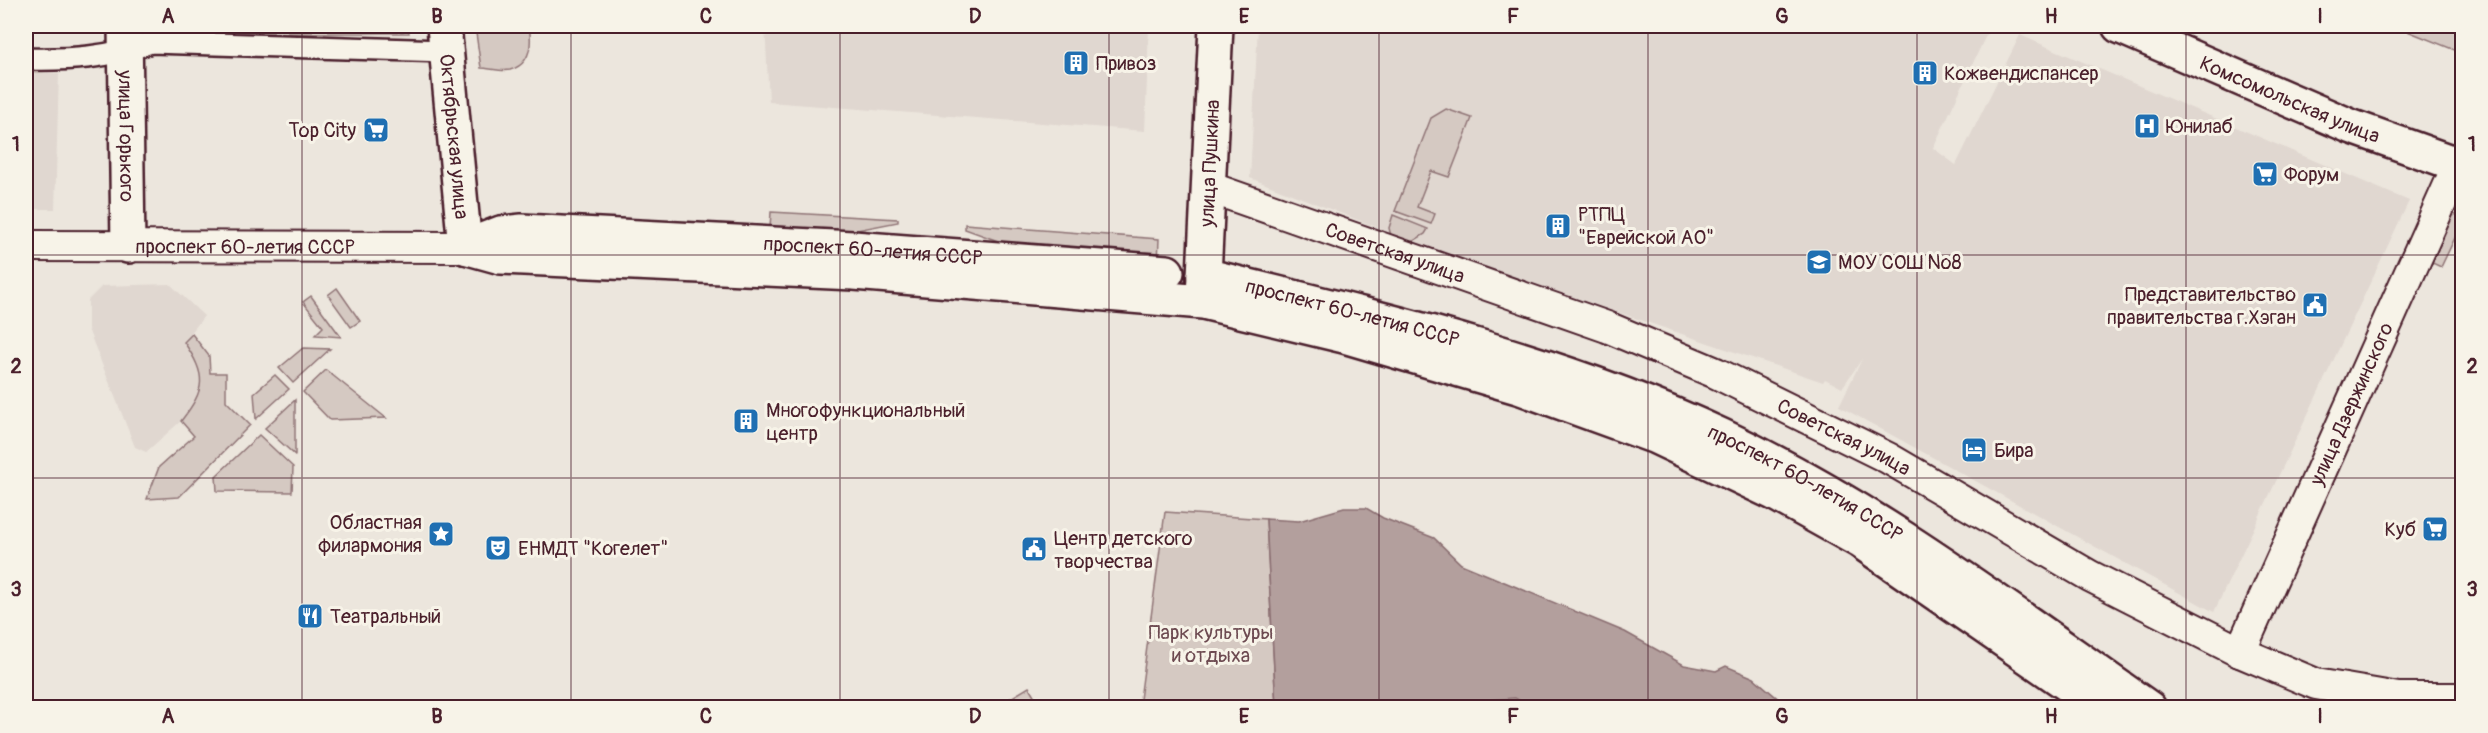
<svg xmlns="http://www.w3.org/2000/svg" width="2488" height="733" font-family="Pangolin,sans-serif">
<rect width="100%" height="100%" fill="#ece6dd"/>
<filter id="ink" filterUnits="userSpaceOnUse"><feTurbulence type="fractalNoise" baseFrequency=".0167" numOctaves="2"/><feDisplacementMap in="SourceGraphic" scale="12" xChannelSelector="R" yChannelSelector="G"/><feConvolveMatrix kernelMatrix="1 2 1 2 8 2 1 2 1" color-interpolation-filters="sRGB"/></filter>
<g filter="url(#ink)">
<g fill="#e0d7d0">
<path d="M765 26H1149L1145 131 769 102Z"/>
<path d="M1258 26H1987L1989 29 1933 148 1956 165 2020 35 2409 201 2214 612 1839 406 1862 359 1842 388 1825 379 1823 382 1435 250 1250 178Z"/>
<path d="M26 73H59L55 209H26Z"/>
<path d="M170 284 204 316 184 342 195 358 202 379 200 396 181 421 146 452 135 447 88 329V300L102 286Z"/>
</g>
<g fill="#d5c9c2" stroke="#907476" stroke-width="1.5">
<path d="M159 26H408L409 33H159Z"/>
<path d="M475 26H529C532 43 531 64 510 70 502 72 489 68 481 68Z"/>
<path d="M2395 26H2462V53Z"/>
<path d="M1446 109 1472 118 1449 177 1431 171 1417 207 1435 214 1431 224 1395 211 1431 118Z"/>
<path d="M771 212 898 219V222L847 232 770 228Z"/>
<path d="M2452 213 2462 218V223L2441 267 2428 261Z"/>
<path d="M1393 215 1428 229 1425 234 1407 245 1392 240 1389 228Z"/>
<path d="M965 224 1159 239 1158 262 1009 245 965 229Z"/>
<path d="M337 288 360 321 351 327 328 295Z"/>
<path d="M311 296 341 337 315 335 323 327 303 302Z"/>
<path d="M192 334 209 356 210 373H226V401L250 425 179 497 147 499 159 467 194 436 181 421C206 389 207 376 184 342Z"/>
<path d="M303 348 330 349 293 383 279 368Z"/>
<path d="M326 370 386 418 330 420 303 392Z"/>
<path d="M275 375 289 389 256 419 254 393Z"/>
<path d="M295 400V455L265 428Z"/>
<path d="M259 435 293 467 292 492 217 491 216 476Z"/>
<path d="M1165 512 1266 519 1276 707H1139Z"/>
<path d="M1029 687 1041 707H996Z"/>
<path d="M1515 698 1534 707 1389 708Z"/>
</g>
<path fill="#b39f9d" stroke="#896c6f" stroke-width="1.5" d="M1344 508H1366L1383 518 1434 538 1461 564 1625 632 1684 665 1716 671 1726 666 1754 678 1788 707 1534 708 1515 698 1389 707H1276L1266 519 1299 521Z"/>
<g fill="none" stroke-linecap="round" stroke-linejoin="round">
<g stroke="#4a1f2b" stroke-width="26">
<path id="minor" d="M26 59C68 60 110 58 151 42L446 51"/>
</g>
<g stroke="#4a1f2b" stroke-width="34">
<g id="secondary">
<path id="s1" d="M1211 188 1607 327 1716 373 1888 458 2090 576 2240 652 2316 684 2398 698H2462"/>
<path id="s2" d="M26 246 465 247"/>
<path id="s3" d="M2240 652 2462 156"/>
</g>
</g>
<g stroke="#4a1f2b" stroke-width="38">
<g id="primary">
<path id="s4" d="M125 26 128 246"/>
<path id="s5" d="M444 26 465 247"/>
<path id="s6" d="M2119 26 2350 126 2462 166"/>
<path d="M465 247 501 257 854 273 1203 302 1344 336 1521 388 1656 437 1774 493 1860 541 2102 708"/>
<path id="s7" d="M465 247 501 233 522 231 853 248 1167 272"/>
<path id="s8" d="M1204 275C1379 318 1558 359 1722 436 1875 508 2011 612 2149 708"/>
<path id="s9" d="M1203 297 1216 26"/>
</g>
</g>
<use href="#minor" stroke="#f7f3e8" stroke-width="21"/>
<use href="#secondary" stroke="#f7f3e8" stroke-width="30"/>
<use href="#primary" stroke="#f7f3e8" stroke-width="33"/>
</g>
</g>
<path fill="none" stroke="#4a1f2b" stroke-width="1.5" stroke-opacity="0.55" d="M302 26V708M571 26V708M840 26V708M1109 26V708M1379 26V708M1648 26V708M1917 26V708M2186 26V708M26 255H2462M26 478H2462"/>
<defs>
<g id="building-square" transform="scale(1.35)"><rect x="-9" y="-9" width="18" height="18" rx="4" fill="#1f6fb2" stroke="#f7f3e8"/><path d="M-4-6H4V6H1V3H-1V6H-4ZM-2.5-4.3h1.7v1.8h-1.7ZM.8-4.3h1.7v1.8H.8ZM-2.5-1h1.7V.8h-1.7ZM.8-1h1.7V.8H.8Z" fill="#fff"/></g>
<g id="hospital-square" transform="scale(1.35)"><rect x="-9" y="-9" width="18" height="18" rx="4" fill="#1f6fb2" stroke="#f7f3e8"/><path d="M-5-5h3v3.5h4V-5h3V5h-3V1.5h-4V5h-3Z" fill="#fff"/></g>
<g id="supermarket-square" transform="scale(1.35)"><rect x="-9" y="-9" width="18" height="18" rx="4" fill="#1f6fb2" stroke="#f7f3e8"/><path d="M-6-5.5h2.5l.6 2H6L4.5 2H-2.5L-4.4-4H-6ZM-1.5 3.2a1.3 1.3 0 1 0 .1 0ZM3 3.2a1.3 1.3 0 1 0 .1 0Z" fill="#fff"/></g>
<g id="school-square" transform="scale(1.35)"><rect x="-9" y="-9" width="18" height="18" rx="4" fill="#1f6fb2" stroke="#f7f3e8"/><path d="M0-5L7-2L0 1L-7-2ZM-4 1L0 2.5L4 1V4Q0 6-4 4Z" fill="#fff"/></g>
<g id="civic-square" transform="scale(1.35)"><rect x="-9" y="-9" width="18" height="18" rx="4" fill="#1f6fb2" stroke="#f7f3e8"/><path d="M-.6-6.5H3V-4.5H.6V-3L4-1V1h2V6H-6V1h2V-1L-.6-3ZM-1.2 2.5V6h2.4V2.5Z" fill="#fff"/></g>
<g id="hotel-square" transform="scale(1.35)"><rect x="-9" y="-9" width="18" height="18" rx="4" fill="#1f6fb2" stroke="#f7f3e8"/><path d="M-6-4.5h1.5V1H6V5H4.5V3h-9V5H-6ZM-4 0a1.8 1.8 0 1 1 3.6 0ZM.5 0V-2.5h3Q6-2.5 6 0Z" fill="#fff"/></g>
<g id="sight-square" transform="scale(1.35)"><rect x="-9" y="-9" width="18" height="18" rx="4" fill="#1f6fb2" stroke="#f7f3e8"/><path d="M0-6L1.8-2.2L6-1.7L2.9 1.2L3.7 5.4L0 3.3L-3.7 5.4L-2.9 1.2L-6-1.7L-1.8-2.2Z" fill="#fff"/></g>
<g id="theatre-square" transform="scale(1.35)"><rect x="-9" y="-9" width="18" height="18" rx="4" fill="#1f6fb2" stroke="#f7f3e8"/><path d="M-5-5.5Q0-4 5-5.5V0Q5 5 0 6Q-5 5-5 0ZM-3.3-2.5H-1v1.5H-3.3ZM1-2.5H3.3v1.5H1ZM-2.8 1Q0 5.5 2.8 1Z" fill="#fff"/></g>
<g id="restaurant-square" transform="scale(1.35)"><rect x="-9" y="-9" width="18" height="18" rx="4" fill="#1f6fb2" stroke="#f7f3e8"/><path d="M-5-6h1v4h1v-4h1v4h1v-4h1v5L-1.5 .5V6h-2V.5L-5-1ZM5-6V6H3V1.5H1.5Q1.5-4 5-6Z" fill="#fff"/></g>
</defs>
<g fill-rule="evenodd">
<use href="#building-square" x="1076" y="63"/>
<use href="#building-square" x="1925" y="73"/>
<use href="#hospital-square" x="2147" y="126"/>
<use href="#supermarket-square" x="376" y="130"/>
<use href="#supermarket-square" x="2265" y="174"/>
<use href="#building-square" x="1558" y="226"/>
<use href="#school-square" x="1819" y="262"/>
<use href="#civic-square" x="2315" y="305"/>
<use href="#building-square" x="746" y="421"/>
<use href="#hotel-square" x="1974" y="450"/>
<use href="#supermarket-square" x="2435" y="529"/>
<use href="#sight-square" x="441" y="534"/>
<use href="#theatre-square" x="498" y="548"/>
<use href="#civic-square" x="1034" y="549"/>
<use href="#restaurant-square" x="310" y="616"/>
</g>
<g text-anchor="middle" stroke-width="6" stroke-linejoin="round" paint-order="stroke">
<g font-size="20" fill="#4a1f2b" stroke="#f7f3e8" text-anchor="start">
<text x="1096" y="70">Привоз</text>
<text x="1944" y="80">Кожвендиспансер</text>
<text x="2166" y="133">Юнилаб</text>
<text x="356" y="137" text-anchor="end">Top City</text>
<text x="2284" y="181">Форум</text>
<text x="1578" y="221">РТПЦ<tspan x="1578" dy="23">"Еврейской АО"</tspan></text>
<text x="1838" y="269">МОУ СОШ №8</text>
<text x="2296" y="301" text-anchor="end">Представительство<tspan x="2296" dy="23">правительства г.Хэган</tspan></text>
<text x="766" y="417">Многофункциональный<tspan x="766" dy="23">центр</tspan></text>
<text x="1994" y="457">Бира</text>
<text x="422" y="529" text-anchor="end">Областная<tspan x="422" dy="23">филармония</tspan></text>
<text x="2416" y="536" text-anchor="end">Куб</text>
<text x="1054" y="545">Центр детского<tspan x="1054" dy="23">творчества</tspan></text>
<text x="518" y="555">ЕНМДТ "Когелет"</text>
<text x="330" y="623">Театральный</text>
</g>
<g font-size="20" fill="#4a1f2b" stroke="#f7f3e8">
<text dy="7" stroke="none"><textPath href="#s6" startOffset="186">Комсомольская улица</textPath></text>
<text dy="7" stroke="none"><textPath href="#s4" startOffset="110">улица Горького</textPath></text>
<text dy="7" stroke="none"><textPath href="#s5" startOffset="111">Октябрьская улица</textPath></text>
<text dy="7" stroke="none"><textPath href="#s9" startOffset="134">улица Пушкина</textPath></text>
<text dy="7" stroke="none"><textPath href="#s2" startOffset="219">проспект 60-летия СССР</textPath></text>
<text dy="7" stroke="none"><textPath href="#s7" startOffset="411">проспект 60-летия СССР</textPath></text>
<text dy="7" stroke="none"><textPath href="#s1" startOffset="195">Советская улица</textPath></text>
<text dy="7" stroke="none"><textPath href="#s8" startOffset="153">проспект 60-летия СССР</textPath></text>
<text dy="7" stroke="none"><textPath href="#s3" startOffset="272">улица Дзержинского</textPath></text>
<text dy="7" stroke="none"><textPath href="#s1" startOffset="681">Советская улица</textPath></text>
<text dy="7" stroke="none"><textPath href="#s8" startOffset="639">проспект 60-летия СССР</textPath></text>
</g>
<g font-size="20" fill="#6d4a51" stroke="#f7f3e8">
<text x="1211" y="639">Парк культуры<tspan x="1211" dy="23">и отдыха</tspan></text>
</g>
</g>
<rect width="2488" height="733" fill="none" stroke="#f7f3e8" stroke-width="66"/>
<rect x="33" y="33" width="2422" height="667" fill="none" stroke="#4a1f2b" stroke-width="2"/>
<g font-size="20" text-anchor="middle" font-weight="bold" fill="#4a1f2b">
<text x="168" y="23">A</text>
<text x="437" y="23">B</text>
<text x="706" y="23">C</text>
<text x="975" y="23">D</text>
<text x="1244" y="23">E</text>
<text x="1513" y="23">F</text>
<text x="1782" y="23">G</text>
<text x="2051" y="23">H</text>
<text x="2320" y="23">I</text>
<text x="16" y="151">1</text>
<text x="2472" y="151">1</text>
<text x="16" y="373">2</text>
<text x="2472" y="373">2</text>
<text x="16" y="596">3</text>
<text x="2472" y="596">3</text>
<text x="168" y="723">A</text>
<text x="437" y="723">B</text>
<text x="706" y="723">C</text>
<text x="975" y="723">D</text>
<text x="1244" y="723">E</text>
<text x="1513" y="723">F</text>
<text x="1782" y="723">G</text>
<text x="2051" y="723">H</text>
<text x="2320" y="723">I</text>
</g>
</svg>
